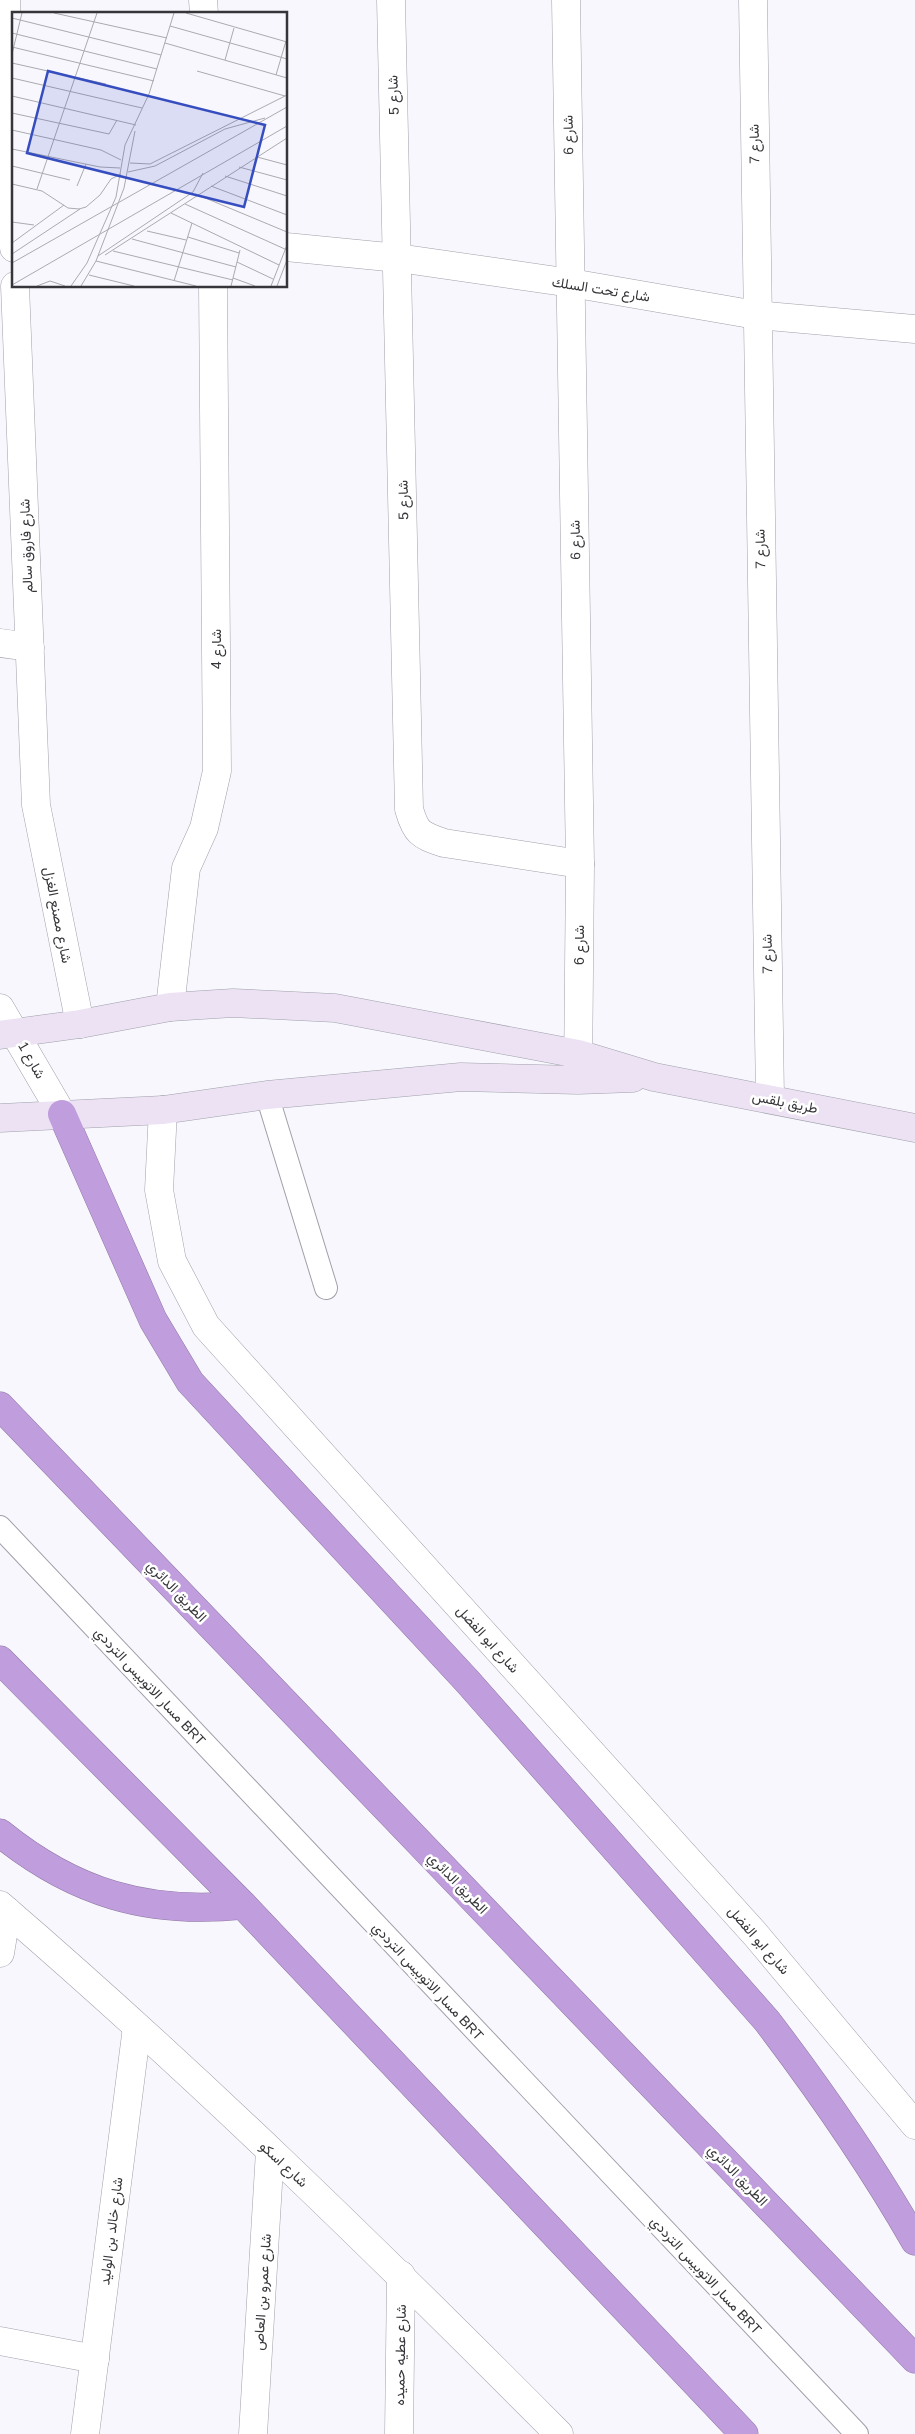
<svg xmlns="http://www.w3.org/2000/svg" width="915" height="2434" font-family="Helvetica,Vazirmatn,sans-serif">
<rect width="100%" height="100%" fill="#f7f7fd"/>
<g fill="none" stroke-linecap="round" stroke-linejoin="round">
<g stroke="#a1a0aa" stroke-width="24">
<g id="lane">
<path d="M267 1095 326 1288"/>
<path d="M0 1527 857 2434"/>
</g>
</g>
<g stroke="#a1a0aa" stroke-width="29">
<g id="street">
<path d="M6 0 14 248"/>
<path d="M203 0 204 14"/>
<path d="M391 0 409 809C416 834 421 835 444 843L580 864"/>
<path d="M566 0 580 864 578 1078"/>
<path d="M753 0 770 1098"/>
<path d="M286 247 398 258 571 283 756 315 915 329"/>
<path d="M15 286 36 805 80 1024"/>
<path d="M0 643 30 647"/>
<path d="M170 1007 186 868 204 828 217 771 213 286"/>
<path d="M0 1008 62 1114"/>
<path d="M163 1110 159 1190 172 1261 206 1326 755 1934 915 2125"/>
<path d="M0 1905C194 2072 378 2252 559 2434"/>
<path d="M0 1953 7 1911"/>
<path d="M0 2341 95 2359"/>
<path d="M85 2434 137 2027"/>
<path d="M253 2434 270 2151"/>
<path d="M399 2434 401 2275"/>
</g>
</g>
<g stroke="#a1a0aa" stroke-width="29">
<g id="secondary">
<path d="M0 1035 80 1024 170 1007 233 1003 335 1008 578 1054 654 1077 915 1128"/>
<path d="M0 1118 163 1110 267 1095 461 1077 578 1080 633 1078"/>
</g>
</g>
<g stroke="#9079a3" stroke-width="29">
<g id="highway">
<path d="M62 1114 153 1320 190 1382 468 1682 767 2021C821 2092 871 2164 915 2241"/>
<path d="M0 1406 915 2359"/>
<path d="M0 1660 243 1905 744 2434"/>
<path d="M0 1833C74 1893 148 1915 243 1905"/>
</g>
</g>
<use href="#lane" stroke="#fff" stroke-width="22"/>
<use href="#street" stroke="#fff" stroke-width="28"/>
<use href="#secondary" stroke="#ece2f4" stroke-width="28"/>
<use href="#highway" stroke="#c09ddc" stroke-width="28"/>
</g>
<g text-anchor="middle" stroke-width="5" stroke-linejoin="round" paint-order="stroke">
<g font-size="14" fill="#36363a" stroke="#fff">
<text transform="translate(393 95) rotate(-92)" y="5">شارع 5</text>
<text transform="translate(568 135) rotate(-91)" y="5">شارع 6</text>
<text transform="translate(754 144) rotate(-91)" y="5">شارع 7</text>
<text transform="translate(601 289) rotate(9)" y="5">شارع تحت السلك</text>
<text transform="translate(403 500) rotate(-91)" y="5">شارع 5</text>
<text transform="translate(575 540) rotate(-91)" y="5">شارع 6</text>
<text transform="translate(26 546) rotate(-92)" y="5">شارع فاروق سالم</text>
<text transform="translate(760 549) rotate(-91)" y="5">شارع 7</text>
<text transform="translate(216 649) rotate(-90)" y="5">شارع 4</text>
<text transform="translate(58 915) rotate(79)" y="5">شارع مصنع الغزل</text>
<text transform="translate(579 945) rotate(-90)" y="5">شارع 6</text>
<text transform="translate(767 954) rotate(-91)" y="5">شارع 7</text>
<text transform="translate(32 1060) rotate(60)" y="5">شارع 1</text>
<text transform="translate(785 1102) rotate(11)" y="5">طريق بلقس</text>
<text transform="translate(177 1591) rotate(46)" y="5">الطريق الدائري</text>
<text transform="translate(488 1639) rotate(48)" y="5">شارع ابو الفضل</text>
<text transform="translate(150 1686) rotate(47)" y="5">مسار الاتوبيس الترددي BRT</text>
<text transform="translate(458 1883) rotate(46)" y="5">الطريق الدائري</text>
<text transform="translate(759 1940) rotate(49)" y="5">شارع ابو الفضل</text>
<text transform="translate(428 1981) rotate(47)" y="5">مسار الاتوبيس الترددي BRT</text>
<text transform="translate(284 2164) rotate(43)" y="5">شارع اسكو</text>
<text transform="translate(738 2175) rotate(46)" y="5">الطريق الدائري</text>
<text transform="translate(111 2231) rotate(-83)" y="5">شارع خالد بن الوليد</text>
<text transform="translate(706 2275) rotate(47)" y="5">مسار الاتوبيس الترددي BRT</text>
<text transform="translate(262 2292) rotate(-86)" y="5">شارع عمرو بن العاص</text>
<text transform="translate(400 2355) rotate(-89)" y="5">شارع عطيه حميده</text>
</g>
</g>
<g transform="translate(12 12)">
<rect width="275" height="275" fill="#f7f7fd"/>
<path fill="none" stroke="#aaaaaf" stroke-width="1" d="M42 1 155 26M174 1 275 30M0 6 149 43M158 14 275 47M0 21 145 57M153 31 275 66M0 35 142 69M0 42 10 1M213 48 222 16M0 51 94 72M185 59 273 84M264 63 274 29M0 66 130 96M0 84 124 113M0 101 97 122 105 108M0 118 89 138 109 148M0 137 88 155 108 156M245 145 275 153M118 151 138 152 275 83M0 154 58 168M227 155 275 168M116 160 143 154 213 117 253 106M213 164 275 184M0 172 30 179 56 196 67 197 74 195 88 183 99 167 109 162M65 174 74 152M199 174 275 203M25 177 85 1M186 183 275 220M173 192 275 238M159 201 267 253M0 210 22 213M135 219 174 228M176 225 227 241M120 227 224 255M0 231 52 193M101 239 221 268M0 242 68 197M93 243 275 126M86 244 181 180 191 161M84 249 184 274M225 250 261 267M0 251 275 95M77 263 122 274M221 266 243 274M162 269 180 211M0 273 275 114M25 274 38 269 53 274M59 274 75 251 104 185 113 133 137 82 162 1M69 274 84 249 112 176 123 119M219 274 228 238M259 274 275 233M265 274 275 248"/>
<path fill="#354dbf" fill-opacity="0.15" stroke="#354dbf" stroke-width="2.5" d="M36 59 253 113 232 195 15 141Z"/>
<rect width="275" height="275" fill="none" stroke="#36363a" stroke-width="2.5"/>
</g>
</svg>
